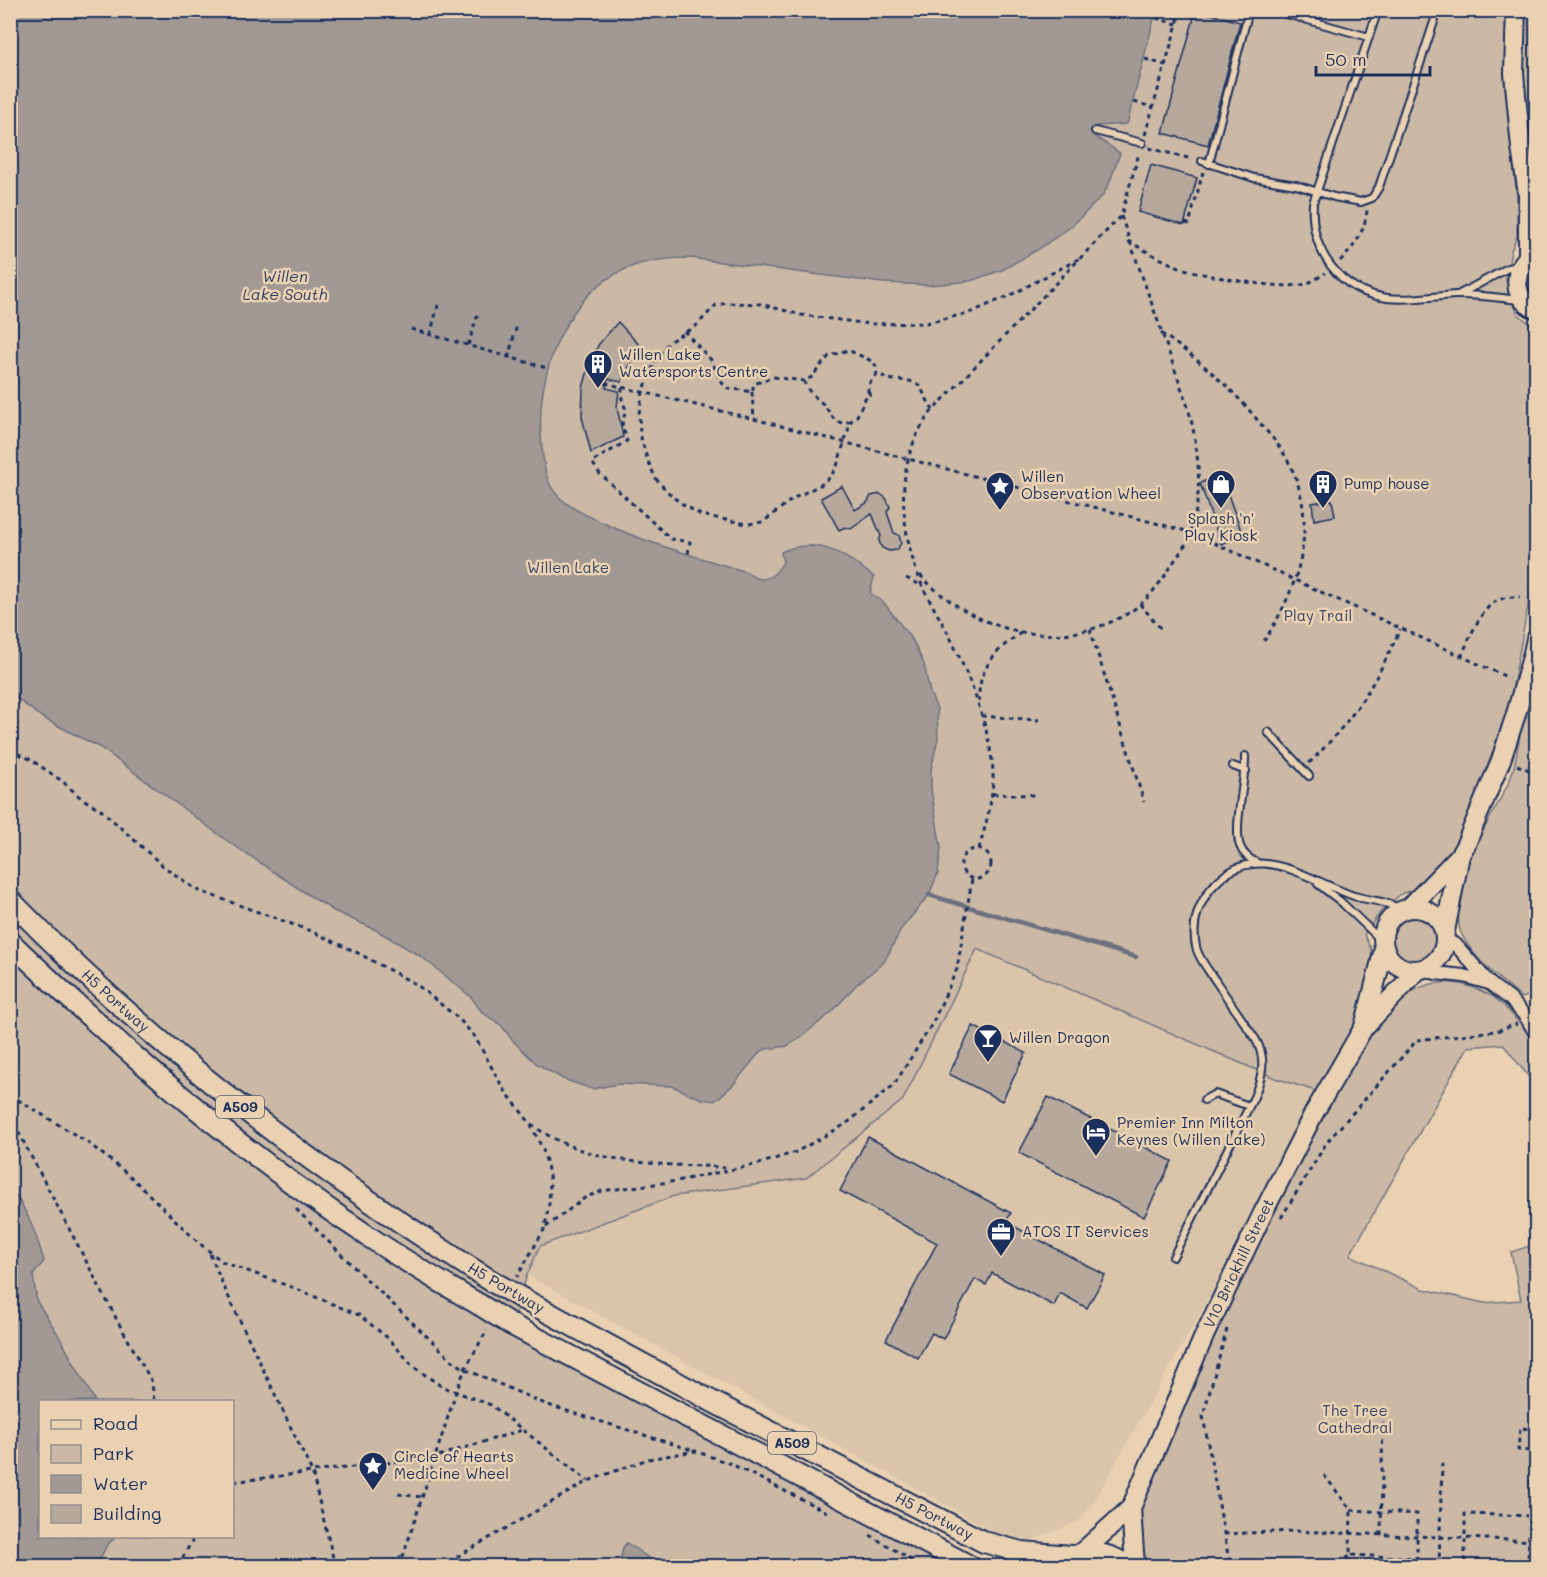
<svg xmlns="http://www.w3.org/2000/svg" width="1547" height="1577" font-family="Mali,sans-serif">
<rect width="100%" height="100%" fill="#e9d1b1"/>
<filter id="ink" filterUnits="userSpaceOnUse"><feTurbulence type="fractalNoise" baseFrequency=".0167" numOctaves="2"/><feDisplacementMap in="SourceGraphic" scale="12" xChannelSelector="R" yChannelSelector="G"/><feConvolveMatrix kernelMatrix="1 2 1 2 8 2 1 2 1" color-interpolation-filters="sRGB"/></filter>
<g filter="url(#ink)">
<path fill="#dac5ab" d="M977 949 1275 1078 1325 1094 1094 1501 1078 1522 1019 1545 527 1275 540 1246 674 1196 806 1178 904 1100Z"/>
<g fill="#cbb9a5" stroke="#737482" stroke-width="1.5" fill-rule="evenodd">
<path d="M11 11H1506L1504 76 1517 199V236L1511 251 1506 280 1509 295 1518 314 1529 323 1536 336V562L1508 713 1473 814 1450 853 1415 889 1401 894 1382 910 1364 935 1371 949 1372 959V983L1326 1091C1346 1073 1366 1037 1385 1015 1411 984 1442 974 1479 990 1485 993 1491 995 1496 999 1511 1011 1524 1028 1536 1043V1086L1503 1044 1468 1047 1350 1255 1423 1289 1484 1303 1521 1300 1511 1252 1536 1244V1566H1146L1143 1560 1139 1505 1205 1334 1325 1094 1275 1078 977 949 903 1100 806 1178 674 1196 540 1246 527 1275 512 1325 970 1566H11ZM40 1402H232V1536H40Z"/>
<path d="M1524 11H1536V182C1521 124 1521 70 1524 11Z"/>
<path d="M1536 261V297C1525 286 1525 272 1536 261Z"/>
<path d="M1536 677V994L1522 998C1501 980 1475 961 1462 935 1457 925 1458 911 1460 899 1466 850 1489 824 1509 782 1518 761 1518 738 1523 715 1526 702 1532 689 1536 677Z"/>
<circle cx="1414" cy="939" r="22"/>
</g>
<g fill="#a29995" stroke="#6c6f7f" stroke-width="1.5">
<path d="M10 11H1156L1127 124 1097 126 1094 136 1120 153 1109 184 1103 195 1072 226 1037 250 1002 270 970 281 930 285 883 283 690 258C669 258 648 260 628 268 566 293 536 373 541 436 543 456 543 481 558 496 570 508 586 515 601 522 648 544 698 557 747 572 761 586 775 577 783 562L781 552C818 535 846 555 874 577L870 593 885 604 913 641 924 664 930 693 937 709 938 738 931 770V789L941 848 938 873 929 895 902 928 884 962 856 985 831 1013 797 1040 787 1046 766 1049 760 1052 733 1085 715 1101 702 1099 672 1086 618 1084 592 1089 563 1079 537 1064 512 1040 502 1026 482 1012 471 997 422 957 376 930 334 911 304 892 229 842 101 748 43 718 11 694Z"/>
<path d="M11 1188C29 1214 35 1231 44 1261L33 1275 37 1302 56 1331 95 1401 40 1402V1536L116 1537 107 1545 96 1566H11Z"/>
<path d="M627 1543 650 1559 653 1566 625 1565 621 1558 623 1547Z"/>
</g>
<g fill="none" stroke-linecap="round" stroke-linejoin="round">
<path stroke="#6c6f7f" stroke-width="4.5" d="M929 895 1136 957"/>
</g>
<g fill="#b6a99c" stroke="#1b2f5e" stroke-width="1.5">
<path d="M1196 10 1240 22 1208 145 1163 133Z"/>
<path d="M1151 165 1197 178 1184 225 1138 212Z"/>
<path d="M618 322 643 349 634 358 621 382 608 379 606 388 619 391 617 407 623 437 591 453 582 417 583 388 591 359 599 344Z"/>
<path d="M1221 475 1243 536 1221 544 1200 483Z"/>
<path d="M842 486 855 510 867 503 871 496 880 494 886 498 890 507 887 512 894 533 899 535 901 543 897 550 889 551 882 548 879 541 881 536 872 514 851 529 845 527 839 530 821 498Z"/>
<path d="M1332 500 1335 516 1314 520 1312 503Z"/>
<path d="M973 1026 1026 1053 1002 1101 949 1074Z"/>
<path d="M1048 1097 1172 1161 1144 1217 1019 1153Z"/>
<path d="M868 1137 1011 1213 1006 1222 1105 1275 1087 1308 1060 1293 1054 1306 992 1273 986 1285 975 1279 943 1339 932 1333 918 1358 886 1340 937 1243 840 1191Z"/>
</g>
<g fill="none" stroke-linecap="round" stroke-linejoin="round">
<g stroke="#1b2f5e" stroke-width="10">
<g id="lane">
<path d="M1272 10 1369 37"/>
<path d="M1378 10 1313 203C1310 251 1339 291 1387 298 1410 301 1433 296 1456 295 1477 294 1499 298 1520 300"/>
<path d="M1095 131 1142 143"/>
<path d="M1202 161 1254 178 1296 185 1334 197 1361 202 1372 198 1379 187 1438 10"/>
<path d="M1209 164 1249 10"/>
<path d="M1458 295 1508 268 1519 266"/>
<path d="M1268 732 1309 776"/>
<path d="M1245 756C1246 779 1233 828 1240 846 1243 854 1249 859 1256 862"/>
<path d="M1233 766 1246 771"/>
<path d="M1318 884 1340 901 1383 942"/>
<path d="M1204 1100 1215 1094 1249 1106"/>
<path d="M1173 1257 1254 1097C1262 1077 1267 1060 1256 1040 1243 1021 1230 1002 1217 983 1210 972 1199 960 1196 947 1192 926 1196 909 1209 891 1252 835 1305 879 1354 896 1371 901 1388 901 1402 910"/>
</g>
</g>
<g stroke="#1b2f5e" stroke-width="16">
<g id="street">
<path d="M1446 940 1456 945 1489 983 1510 999 1526 1017 1536 1034"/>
<path d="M1425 969 1435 973 1464 976 1489 983"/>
</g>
</g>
<g stroke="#1b2f5e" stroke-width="22">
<g id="secondary">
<path d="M1516 10 1514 73 1521 148 1528 194V256"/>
<path d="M1536 251C1513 264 1509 298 1536 309"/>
<path d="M1532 657 1536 639"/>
<circle cx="1414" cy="939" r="31"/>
<path d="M1409 908 1460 855 1466 844 1501 760 1516 714"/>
<path d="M1445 931 1460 855"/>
<path d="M1365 1026 1418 970"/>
<path d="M1131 1508 1135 1566"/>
<path id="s1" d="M1080 1554 1131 1508 1205 1334 1263 1213 1314 1113 1364 1027 1384 949"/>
</g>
</g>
<g stroke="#1b2f5e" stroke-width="24">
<g id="primary">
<path id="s2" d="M10 900C156 1050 317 1172 493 1282"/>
<path d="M10 942C121 1049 239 1151 368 1236 404 1261 442 1283 480 1305"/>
<path id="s3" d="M523 1299 715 1403 984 1542 1021 1552 1072 1556"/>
<path d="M512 1325 970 1566"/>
<path d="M1062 1561C1084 1550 1107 1551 1127 1566"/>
</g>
</g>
<g stroke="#1b2f5e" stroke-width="3" stroke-dasharray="4.5 4.5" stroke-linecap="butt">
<path d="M1156 18 1177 24"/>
<path d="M1145 59 1165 65"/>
<path d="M1134 102 1152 107"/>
<path d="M1145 135 1181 10"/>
<path d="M1149 148 1192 159"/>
<path d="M1185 223 1189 224 1203 172"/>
<path d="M1128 241C1146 251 1163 261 1182 268 1203 276 1285 291 1305 284 1312 282 1319 277 1325 273"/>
<path d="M1340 261C1355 247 1365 231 1367 210"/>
<path d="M411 329 547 368"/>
<path d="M684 331 711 360 722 383 728 388 752 392 754 384 773 377 804 381"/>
<path d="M1161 333C1198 359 1231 387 1259 422 1270 435 1282 448 1289 463 1320 523 1299 588 1264 641"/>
<path d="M430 335 439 302"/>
<path d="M468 345 478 314"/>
<path d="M508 358 517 325"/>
<path d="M605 383 754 419 1190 532 1509 678"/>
<path d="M622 387V401L626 409 622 424 627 441 592 462 599 473 671 539 690 542 688 554"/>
<path d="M752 392 754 419"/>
<path d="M868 392 873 397"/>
<path d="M933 410 919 385 910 381 893 380 877 374 868 385V392L857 416 851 421 837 466 831 476 824 483 794 498 763 522 747 524 701 515 679 502 668 492 656 479 647 459 640 434 639 413 643 392 656 359 662 350 672 340 697 325 716 305 727 303 761 304 801 315 870 324 926 323 969 313 1009 296 1082 257"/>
<path d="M851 421C832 428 832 412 822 403 814 396 807 391 804 381L814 376C817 368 824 363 829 356L848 350 872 361 876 366 877 374"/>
<path d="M920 575C966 623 1032 648 1098 627 1115 621 1132 613 1145 600 1154 591 1163 579 1170 568 1175 559 1183 550 1187 541 1205 498 1199 450 1188 407L1121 216"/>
<path d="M906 578 923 586"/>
<path d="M1140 604 1161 629"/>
<path d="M1090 629 1144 802"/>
<path d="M1461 657C1469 640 1481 605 1501 599 1506 597 1514 597 1520 597"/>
<path d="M979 702C977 670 996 649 1021 633"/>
<path d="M982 716 1039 720"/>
<path d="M10 750 30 759 62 781 81 798 100 809 163 866 197 890 311 931 356 952 417 985 459 1019 475 1037 503 1088 530 1123 543 1150 547 1164 550 1182 549 1203 545 1228 517 1277"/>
<path d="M1309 763C1351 723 1377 682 1400 629"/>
<path d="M1517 765 1536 773"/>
<path d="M993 794 1036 795"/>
<circle cx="976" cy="864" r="15"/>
<path d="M979 849C987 819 996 791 992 760 986 718 969 677 951 639 940 617 924 594 916 570 899 517 895 456 933 410L1121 216 1139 153"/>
<path d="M1536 882 1534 925 1536 958"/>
<path d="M10 1095 87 1142 129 1175 199 1243 223 1262 294 1288 359 1315 389 1339 414 1367 441 1386 491 1405 588 1481"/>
<path d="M10 1116 118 1322 152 1382 154 1402"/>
<path d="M531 1124C572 1155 623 1162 673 1165 692 1166 710 1165 729 1169"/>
<path d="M296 1209 360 1273 453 1361 465 1369 545 1404 695 1451"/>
<path d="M1281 1218 1327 1142 1417 1040 1496 1031 1517 1024"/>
<path d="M546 1227 586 1197 602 1191 677 1181 759 1164 796 1152 846 1124 894 1085 932 1024 957 969 972 879"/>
<path d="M210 1254 223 1285 312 1472 232 1482"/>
<path d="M1227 1329 1203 1416 1228 1555 1233 1566"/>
<path d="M1324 1475 1351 1510"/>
<path d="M398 1494 422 1497"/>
<path d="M1351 1510 1417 1514V1558L1350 1555Z"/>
<path d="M1224 1534 1293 1531 1536 1541"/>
<path d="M870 1535 908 1558 918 1566"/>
<path d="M1381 1535 1383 1410"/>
<path d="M178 1566 192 1541V1536"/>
<path d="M335 1566 312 1472 435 1457 522 1430"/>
<path d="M383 1566 402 1556"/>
<path d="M400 1566 456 1392 465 1369 487 1330"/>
<path d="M441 1566 588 1481 648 1459 695 1451 731 1464 827 1512"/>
<path d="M1340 1566 1350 1555"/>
<path d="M1439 1566 1442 1463"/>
<path d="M1528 1566 1531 1451 1518 1450 1520 1428 1536 1429"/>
<path d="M1536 1566 1465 1563V1514L1536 1516"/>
</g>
<use href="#lane" stroke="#e9d1b1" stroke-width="6"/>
<use href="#street" stroke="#e9d1b1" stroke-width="12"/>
<use href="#secondary" stroke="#e9d1b1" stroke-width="18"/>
<use href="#primary" stroke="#e9d1b1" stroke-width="20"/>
<g stroke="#1b2f5e" stroke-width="22" stroke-linecap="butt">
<path id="secondary-bridge" d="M1516 714 1532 657"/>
</g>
<g stroke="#1b2f5e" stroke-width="24" stroke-linecap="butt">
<g id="primary-bridge">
<path d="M493 1282 523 1299"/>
<path d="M480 1305 512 1325"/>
</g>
</g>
<use href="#secondary-bridge" stroke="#e9d1b1" stroke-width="18"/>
<use href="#primary-bridge" stroke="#e9d1b1" stroke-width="20"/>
</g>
</g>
<defs>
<g id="building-pin" transform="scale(1.5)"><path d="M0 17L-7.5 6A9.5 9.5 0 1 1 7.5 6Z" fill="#1b2f5e" stroke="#e9d1b1"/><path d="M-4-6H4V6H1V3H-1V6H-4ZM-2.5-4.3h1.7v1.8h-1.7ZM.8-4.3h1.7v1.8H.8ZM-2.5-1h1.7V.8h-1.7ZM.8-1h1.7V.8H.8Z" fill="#fff"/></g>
<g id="shop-pin" transform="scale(1.5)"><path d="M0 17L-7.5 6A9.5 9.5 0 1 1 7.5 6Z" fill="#1b2f5e" stroke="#e9d1b1"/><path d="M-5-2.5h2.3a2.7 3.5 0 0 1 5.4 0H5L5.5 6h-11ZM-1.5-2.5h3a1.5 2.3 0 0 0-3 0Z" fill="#fff"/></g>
<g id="sight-pin" transform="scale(1.5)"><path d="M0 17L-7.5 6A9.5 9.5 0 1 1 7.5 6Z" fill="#1b2f5e" stroke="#e9d1b1"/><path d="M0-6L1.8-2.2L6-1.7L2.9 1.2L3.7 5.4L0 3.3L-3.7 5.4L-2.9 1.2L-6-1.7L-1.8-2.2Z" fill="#fff"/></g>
<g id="bar-pin" transform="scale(1.5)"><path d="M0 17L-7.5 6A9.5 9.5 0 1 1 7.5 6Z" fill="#1b2f5e" stroke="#e9d1b1"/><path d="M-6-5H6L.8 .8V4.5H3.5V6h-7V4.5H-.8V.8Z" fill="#fff"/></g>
<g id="hotel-pin" transform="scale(1.5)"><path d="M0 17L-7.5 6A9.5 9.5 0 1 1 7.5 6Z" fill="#1b2f5e" stroke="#e9d1b1"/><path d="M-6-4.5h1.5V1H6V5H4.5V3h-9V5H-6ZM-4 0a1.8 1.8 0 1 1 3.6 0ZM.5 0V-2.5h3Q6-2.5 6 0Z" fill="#fff"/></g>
<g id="office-pin" transform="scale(1.5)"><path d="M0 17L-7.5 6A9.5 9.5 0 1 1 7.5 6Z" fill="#1b2f5e" stroke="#e9d1b1"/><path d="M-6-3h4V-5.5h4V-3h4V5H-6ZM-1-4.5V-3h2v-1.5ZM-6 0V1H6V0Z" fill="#fff"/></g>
</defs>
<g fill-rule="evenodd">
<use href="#building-pin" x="598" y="364"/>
<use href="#shop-pin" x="1221" y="484"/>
<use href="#building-pin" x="1323" y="484"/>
<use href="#sight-pin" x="1000" y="486"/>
<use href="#bar-pin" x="988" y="1038"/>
<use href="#hotel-pin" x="1096" y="1132"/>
<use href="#office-pin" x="1001" y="1232"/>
<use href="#sight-pin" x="373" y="1466"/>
</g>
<g text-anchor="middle" stroke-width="5" stroke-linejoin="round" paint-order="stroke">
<g fill="#e9d1b1" stroke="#596077" stroke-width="1.5">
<rect x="216" y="1096" width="48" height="22" rx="4.5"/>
<rect x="768" y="1432" width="48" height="22" rx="4.5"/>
</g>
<g font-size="14" font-weight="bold" fill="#1b2f5e">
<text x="240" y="1112">A509</text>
<text x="792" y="1448">A509</text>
</g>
<g font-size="15" fill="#1b2f5e" stroke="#e9d1b1" text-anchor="start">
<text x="619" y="360">Willen Lake<tspan x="619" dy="17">Watersports Centre</tspan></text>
<text x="1021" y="482">Willen<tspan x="1021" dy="17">Observation Wheel</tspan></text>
<text x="1344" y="489">Pump house</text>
<text x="1221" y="524" text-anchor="middle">Splash 'n'<tspan x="1221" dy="17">Play Kiosk</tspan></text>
<text x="1009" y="1043">Willen Dragon</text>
<text x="1117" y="1128">Premier Inn Milton<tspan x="1117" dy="17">Keynes (Willen Lake)</tspan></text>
<text x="1022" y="1237">ATOS IT Services</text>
<text x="394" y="1462">Circle of Hearts<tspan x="394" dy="17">Medicine Wheel</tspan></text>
</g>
<g font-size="15" fill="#354469" stroke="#e9d1b1">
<text x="568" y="573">Willen Lake</text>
<text x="1318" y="621">Play Trail</text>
<text x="1355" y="1416">The Tree<tspan x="1355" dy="17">Cathedral</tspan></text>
</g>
<g font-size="15" fill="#1b2f5e" stroke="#e9d1b1">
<text dy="5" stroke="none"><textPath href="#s2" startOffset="146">H5 Portway</textPath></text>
<text dy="5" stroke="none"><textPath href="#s1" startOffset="336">V10 Brickhill Street</textPath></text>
<text transform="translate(506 1288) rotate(30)" y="5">H5 Portway</text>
<text dy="5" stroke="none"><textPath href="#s3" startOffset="465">H5 Portway</textPath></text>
</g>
<g font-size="16" font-style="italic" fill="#2f3f66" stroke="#e9d1b1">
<text x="285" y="282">Willen<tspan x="285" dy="18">Lake South</tspan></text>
</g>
</g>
<rect width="1547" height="1577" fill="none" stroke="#e9d1b1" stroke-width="36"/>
<rect x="18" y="18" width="1511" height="1541" fill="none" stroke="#1b2f5e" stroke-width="2" filter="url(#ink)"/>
<rect x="39" y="1400" width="195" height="138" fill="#e9d1b1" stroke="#979090" stroke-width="1.5"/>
<rect x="51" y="1420" width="30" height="9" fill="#e9d1b1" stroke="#979090" stroke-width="1.5"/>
<text x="93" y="1430" font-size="18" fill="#1b2f5e">Road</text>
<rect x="51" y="1445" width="30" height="18" fill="#cbb9a5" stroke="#979090" stroke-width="1.5"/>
<text x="93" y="1460" font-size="18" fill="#1b2f5e">Park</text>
<rect x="51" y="1475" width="30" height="18" fill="#a29995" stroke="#979090" stroke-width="1.5"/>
<text x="93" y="1490" font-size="18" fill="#1b2f5e">Water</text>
<rect x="51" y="1505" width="30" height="18" fill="#b6a99c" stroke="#979090" stroke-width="1.5"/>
<text x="93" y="1520" font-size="18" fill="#1b2f5e">Building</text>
<path d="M1316 66v9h114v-9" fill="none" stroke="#1b2f5e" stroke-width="3"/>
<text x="1325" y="66" font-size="18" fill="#1b2f5e" stroke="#e9d1b1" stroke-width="4.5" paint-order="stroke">50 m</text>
</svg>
